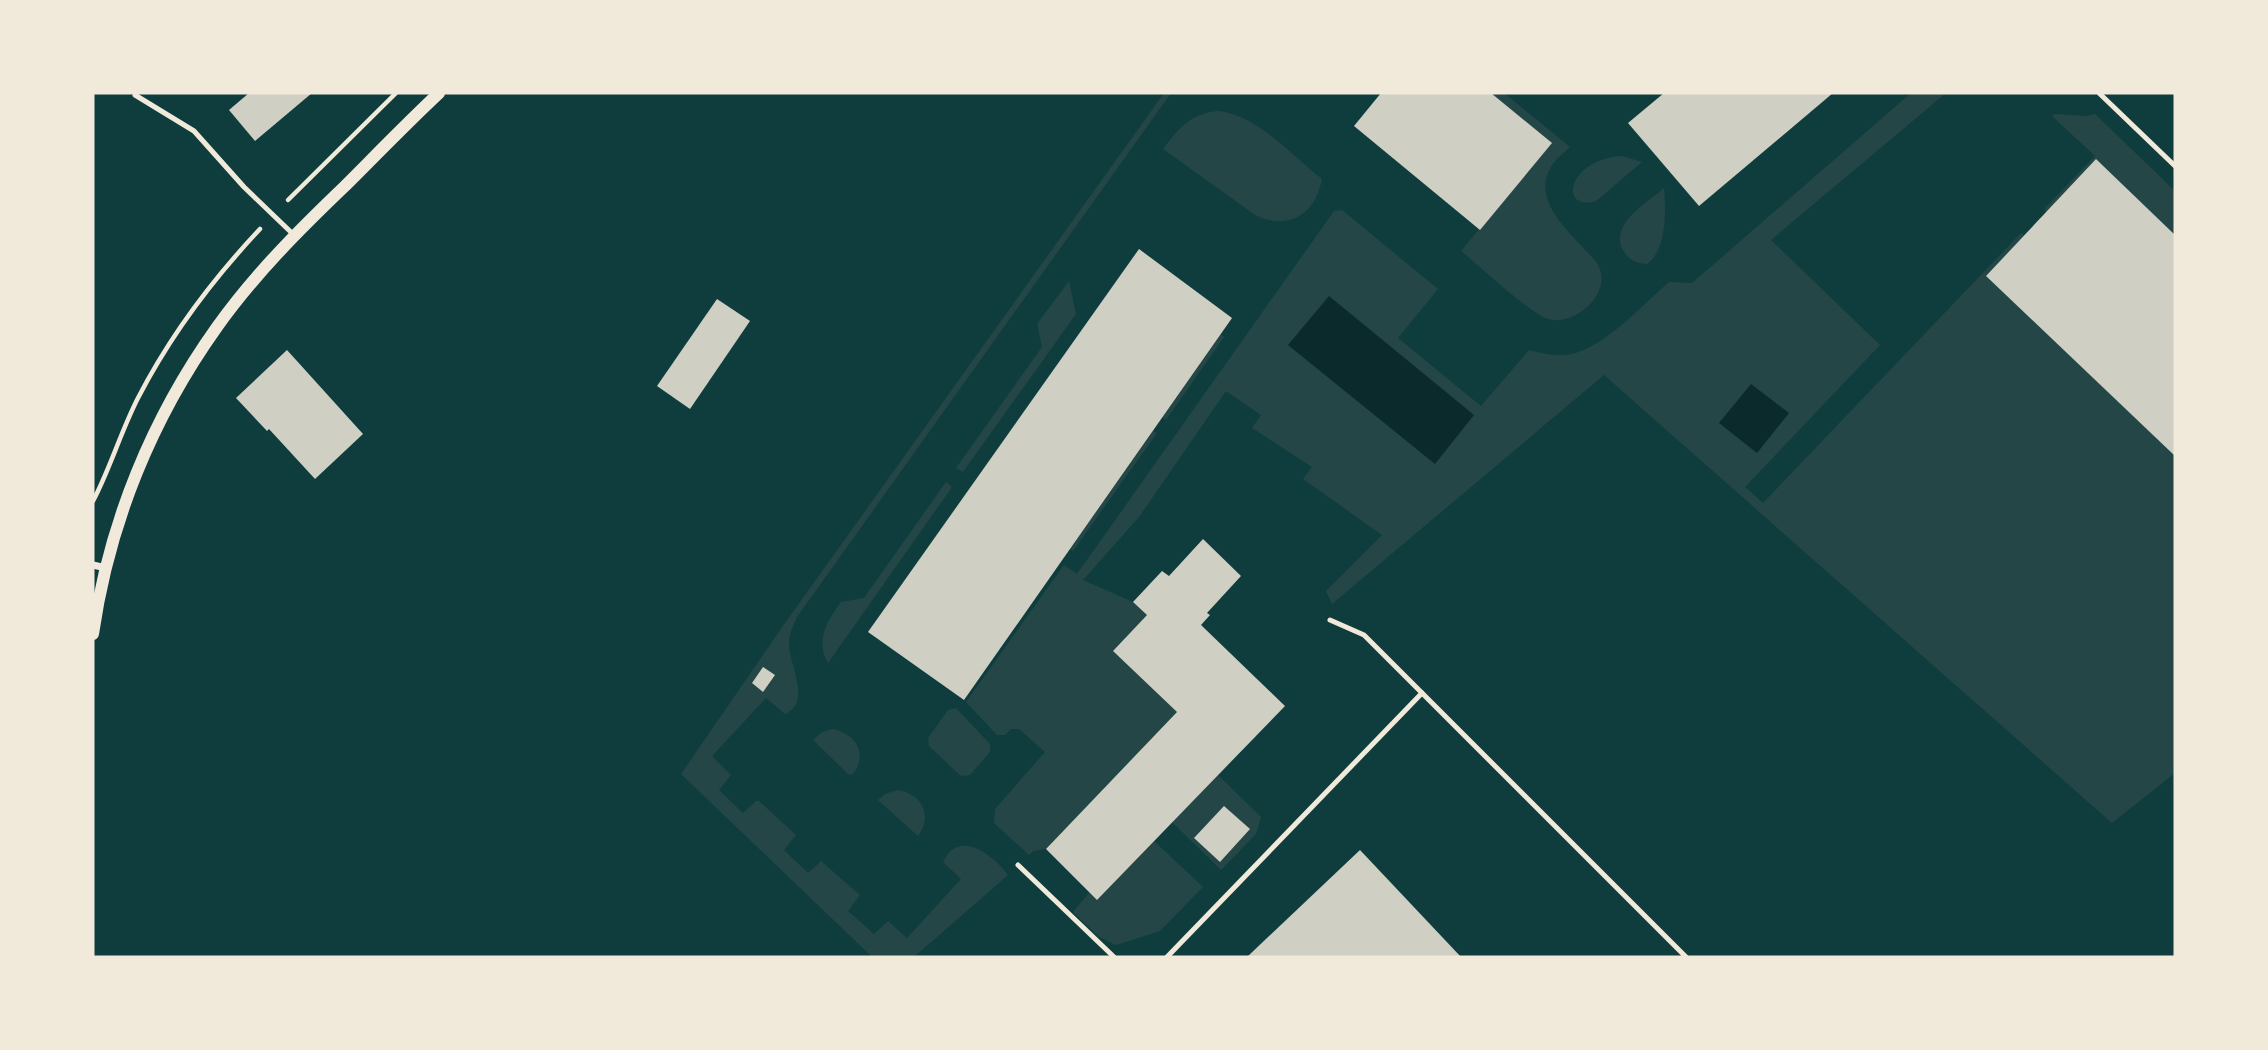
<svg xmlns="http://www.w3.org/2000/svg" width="2268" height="1050" font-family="'Titillium Web',sans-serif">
<rect width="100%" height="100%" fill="#0f3d3e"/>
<g fill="#244646">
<path d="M1164 93H1171L797 617C793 626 789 634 789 644 789 665 812 702 785 714L766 698 712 756 731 775 719 790 743 813 756 801H759L796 835 784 850 808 873 821 861 860 895 848 911 874 934 888 921 907 938 961 879 943 862C959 828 993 855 1008 875L914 957H872L681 774 785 623Z"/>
<path d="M1491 93H1504L1570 147C1563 154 1555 159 1551 167 1529 203 1576 237 1596 262 1604 273 1603 286 1595 298 1585 312 1566 324 1548 319 1532 315 1477 264 1461 251L1551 143Z"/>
<path d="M1911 93H1946L1771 240 1880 345 1745 487 1763 503 2021 233 2024 236 1986 276 2175 456V773L2112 823 1604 375 1332 604 1326 591 1382 535 1303 479 1312 467 1252 428 1261 415 1226 391 1139 517 1083 580 1133 602 1147 615 1113 651 1177 712 1046 849 1033 851 1029 855 994 823 995 809 1045 752 1019 729H1011L1005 735H997L966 702 1064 565 1077 574 1334 211 1342 210 1438 289 1398 338 1481 406 1529 350C1543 354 1558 357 1572 354 1604 347 1644 304 1669 282L1692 283Z"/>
<path d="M1219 111C1258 116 1292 155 1322 179 1315 215 1289 231 1255 215L1163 149C1179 128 1191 113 1219 111Z"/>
<path d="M2055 114 2085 116 2095 114 2175 191V235L2097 160 2047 212 2044 209 2095 156 2052 116Z"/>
<path d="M1622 156 1642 162 1596 201C1558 212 1567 159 1622 156Z"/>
<path d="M1664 188C1666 210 1667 250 1647 264 1638 264 1629 260 1624 252 1607 225 1647 203 1664 188Z"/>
<path d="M1069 281 1076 314 963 472 956 468 1042 347 1037 324Z"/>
<path d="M1220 334 1224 337 1166 420 1162 417Z"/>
<path d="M1153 431 1157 433 1073 551 1070 549Z"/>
<path d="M946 482 952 487 828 663C815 640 827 621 841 602L864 598Z"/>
<path d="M956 708 990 744V752L970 775 961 776 929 746 928 738 948 710Z"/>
<path d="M833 729C856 734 869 755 852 775L848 774 813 740 822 732Z"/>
<path d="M1218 775 1261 817 1256 834 1221 870 1172 822Z"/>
<path d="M897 790C922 793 933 816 918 836L878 800 885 794Z"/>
<path d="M1154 841 1203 887 1160 931 1116 945 1099 937 1073 912 1089 893 1097 899Z"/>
</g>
<g fill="#0a2a2b">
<path d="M1329 296 1474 415 1435 464 1288 345Z"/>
<path d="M1751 384 1789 413 1757 453 1719 423Z"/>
</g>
<g fill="#cfcfc3">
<path d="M249 93H312L255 141 229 110Z"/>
<path d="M1381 93H1491L1552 143 1480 230 1354 126Z"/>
<path d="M1664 93H1833L1699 206 1628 123Z"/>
<path d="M2096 159 2175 235V456L1986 276Z"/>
<path d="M1139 249 1232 318 964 700 868 632Z"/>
<path d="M717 299 750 321 690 409 657 386Z"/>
<path d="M287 350 363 434 315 479 269 429 267 431 236 398Z"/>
<path d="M1203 539 1241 576 1207 613 1210 615 1201 625 1285 706 1097 900 1046 849 1177 712 1113 651 1147 615 1133 602 1162 571 1169 576Z"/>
<path d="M763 667 775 675 763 692 752 683Z"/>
<path d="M1224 806 1250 829 1220 862 1194 838Z"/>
<path d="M1360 850 1461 957H1247Z"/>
</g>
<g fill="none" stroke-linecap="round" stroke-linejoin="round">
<g stroke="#f1e9da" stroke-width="4.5">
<path d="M288 200 396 93"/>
<path d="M93 501C110 469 121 431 138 398 170 336 212 280 260 229"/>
</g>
<g stroke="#f1e9da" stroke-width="5">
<path d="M2099 93 2175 166"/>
<path d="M135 95 194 131 244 187 295 236"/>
<path d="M1330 620 1364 635 1422 693"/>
<path d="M1018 865 1114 957"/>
<path d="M1167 957 1422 693 1686 957"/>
</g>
<path stroke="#f1e9da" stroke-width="7" d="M93 565 106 568"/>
<path stroke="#f1e9da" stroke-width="12" d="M93 634C109 523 152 418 217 327 254 275 299 230 345 186 376 155 407 123 439 93"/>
</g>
<rect width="2268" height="1050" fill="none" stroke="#f1e9da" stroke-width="189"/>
</svg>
